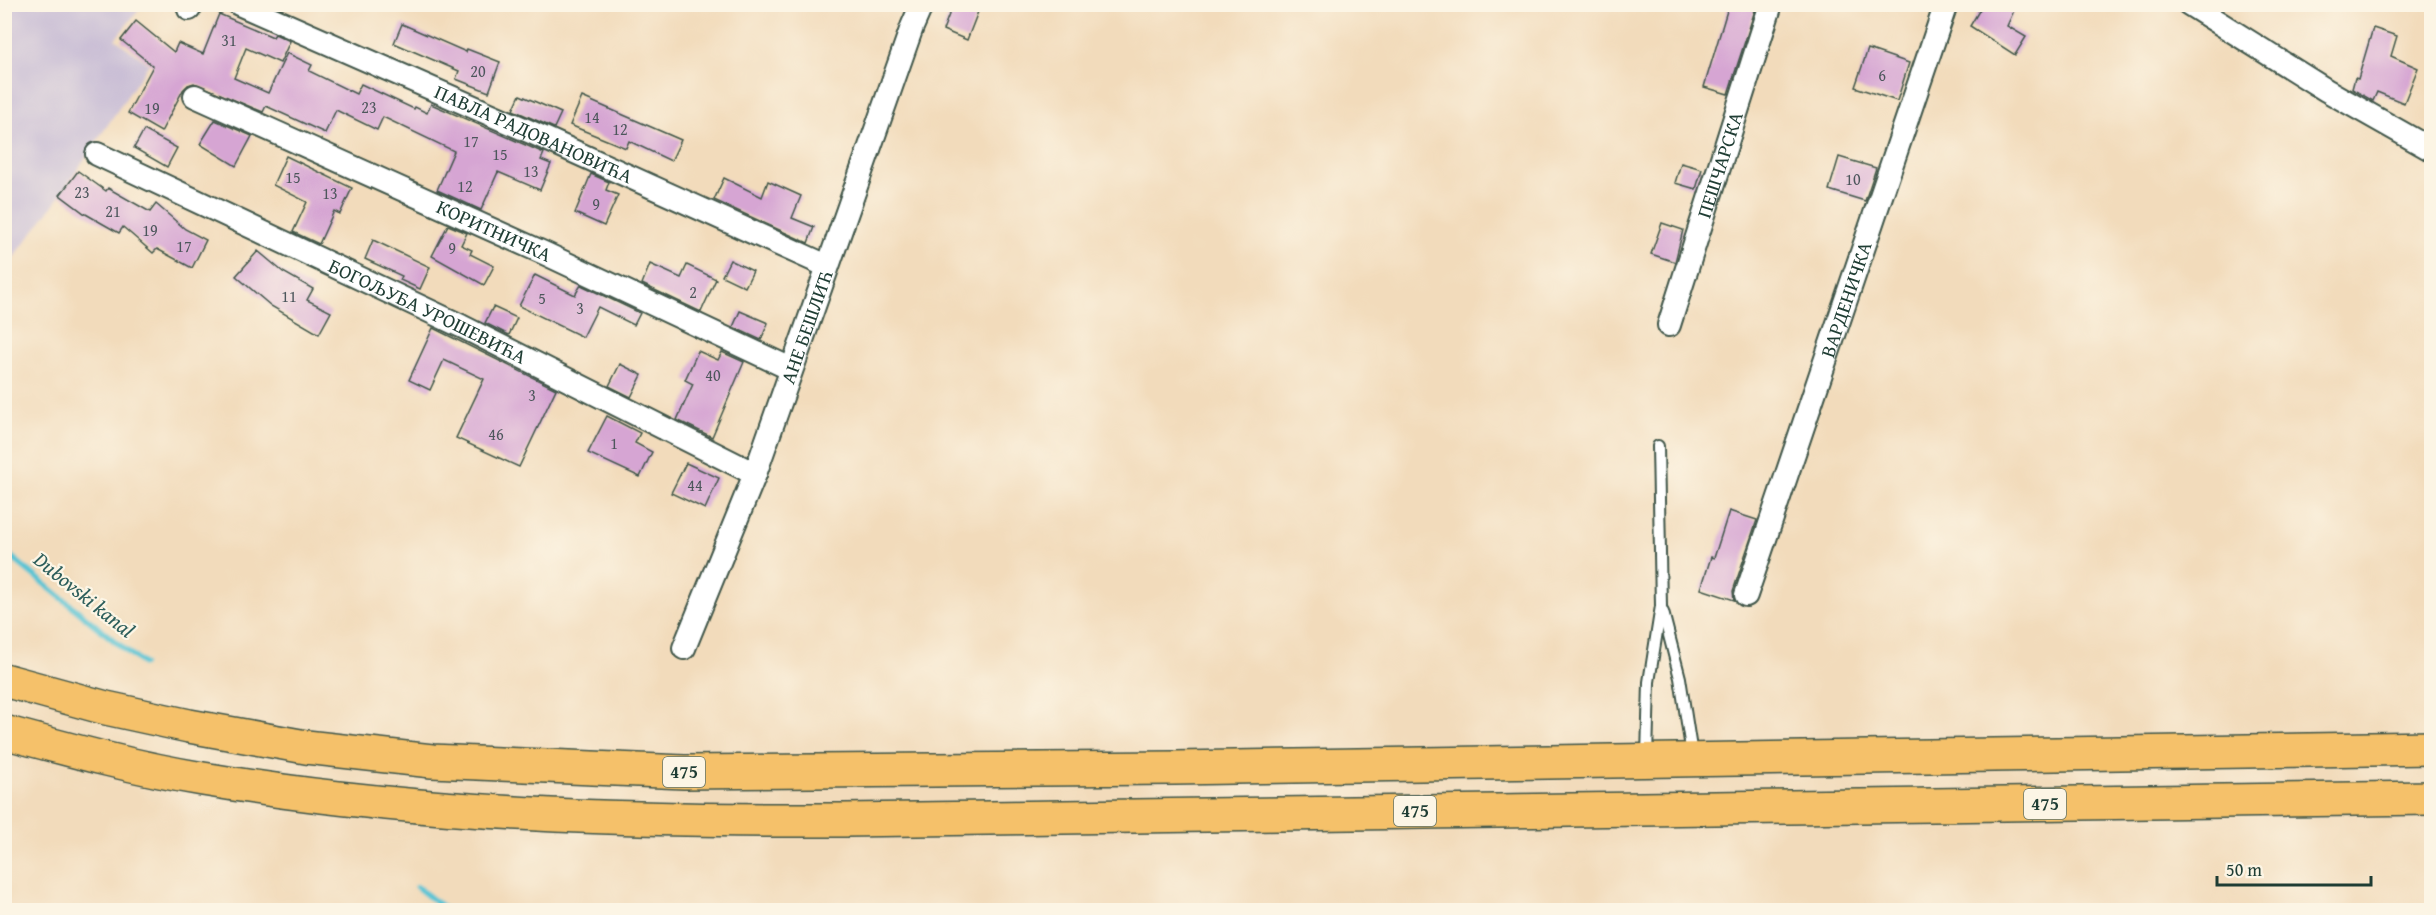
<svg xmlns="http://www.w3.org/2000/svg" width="2436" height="915" font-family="'Gentium Book Plus',serif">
<rect width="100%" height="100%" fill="#fcf5e5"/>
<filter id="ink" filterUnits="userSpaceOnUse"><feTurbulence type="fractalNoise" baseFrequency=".0167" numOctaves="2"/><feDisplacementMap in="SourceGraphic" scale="12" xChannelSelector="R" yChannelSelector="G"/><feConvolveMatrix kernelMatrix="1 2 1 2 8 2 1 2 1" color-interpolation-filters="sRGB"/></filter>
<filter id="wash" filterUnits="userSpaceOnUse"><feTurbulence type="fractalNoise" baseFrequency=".008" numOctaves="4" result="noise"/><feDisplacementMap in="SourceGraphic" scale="24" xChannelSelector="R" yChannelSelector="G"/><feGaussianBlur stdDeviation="1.35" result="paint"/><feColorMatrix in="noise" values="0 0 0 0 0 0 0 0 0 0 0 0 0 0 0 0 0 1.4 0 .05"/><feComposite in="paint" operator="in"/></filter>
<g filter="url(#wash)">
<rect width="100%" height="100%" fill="#f2dbbb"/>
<path fill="#cabfd6" d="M5 5H143L115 39 149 64 54 204 5 269Z"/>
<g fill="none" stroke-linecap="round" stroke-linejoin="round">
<g stroke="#59c4d4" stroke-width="6">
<path d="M4 551 143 664"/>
<path d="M417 887 446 910"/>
</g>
</g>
<g id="blocks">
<g fill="#d6a5d3">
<path d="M953 4H981L967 40 943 30Z"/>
<path d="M1729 4H1757L1728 94 1704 87Z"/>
<path d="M1983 4H2017L2007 26 2026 37 2015 55 1970 26Z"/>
<path d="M219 14 273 37 275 34 290 41 280 63 246 48 234 78 268 93 287 53 312 65 309 71 356 94 361 84 414 109 415 107 427 113 431 104 544 153 541 160 551 164 540 190 498 172 481 210 437 190 454 151 383 117 377 130 336 110 325 133 266 106 263 112 194 83 188 85 183 90 161 132 128 113 153 66 121 40 136 21 174 52 178 43 203 54Z"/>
<path d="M402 24 466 52 467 49 500 62 489 92 456 79 459 71 394 43Z"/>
<path d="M2373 28 2397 36 2391 56 2418 68 2404 103 2377 92 2373 101 2352 89 2355 78 2358 79Z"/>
<path d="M1868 49 1909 63 1897 101 1855 87Z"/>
<path d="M520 95 561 113 554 128 513 110Z"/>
<path d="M582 97 681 140 671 161 629 141 626 148 570 125Z"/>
<path d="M215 120 252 136 236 166 200 144Z"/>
<path d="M144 130 177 148 167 167 134 148Z"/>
<path d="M286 156 352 188 340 214 334 211 319 244 293 232 307 202 273 185Z"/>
<path d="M1839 157 1876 168 1865 201 1829 190Z"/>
<path d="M1681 163 1702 169 1696 189 1675 183Z"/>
<path d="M78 171 106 191 108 188 150 212 156 204 185 229 206 240 192 268 157 249 153 253 123 227 119 233 84 213 60 195Z"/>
<path d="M591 174 609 182 606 190 618 195 604 226 575 213Z"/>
<path d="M724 178 762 197 768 181 801 196 792 218 814 227 808 243 714 200Z"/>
<path d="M1662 223 1683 230 1675 262 1651 254Z"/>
<path d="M448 225 467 233 461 245 472 250 470 254 494 266 484 285 432 256Z"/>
<path d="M373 240 430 267 420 289 400 280 402 276 365 259Z"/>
<path d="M258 251 283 272 313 289 307 300 331 312 319 334 271 306 236 276Z"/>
<path d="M730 260 753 271 745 287 722 276Z"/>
<path d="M650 264 681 278 687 265 716 279 701 312 642 284Z"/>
<path d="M535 275 575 295 581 285 640 313 634 325 598 307 583 337 519 306Z"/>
<path d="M493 307 517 318 509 335 485 323Z"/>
<path d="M740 311 768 323 761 340 733 327Z"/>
<path d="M433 328 556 389 519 467 456 438 484 379 444 360 430 390 409 380Z"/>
<path d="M698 351 718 360 722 352 744 362 712 437 677 420 693 384 685 380Z"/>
<path d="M620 364 642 375 631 397 609 386Z"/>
<path d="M607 416 640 433 635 443 652 452 640 477 588 453Z"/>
<path d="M686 463 719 478 705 509 671 493Z"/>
<path d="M1729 511 1757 520 1733 591 1734 600 1701 589 1711 557 1714 558Z"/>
</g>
</g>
</g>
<g filter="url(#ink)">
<use href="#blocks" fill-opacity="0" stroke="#3f5548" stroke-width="1.5"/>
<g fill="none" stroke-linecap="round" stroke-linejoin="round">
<g stroke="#3f5548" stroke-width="14">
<g id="lane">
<path d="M1663 612 1680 678 1692 755"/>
<path d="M1647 757 1649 682 1661 606 1658 446"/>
</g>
</g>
<g stroke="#3f5548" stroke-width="26">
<g id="street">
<path id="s1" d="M239 4 533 133 827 266"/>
<path d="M2189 4 2326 90 2432 150"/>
<path d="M189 9 192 4"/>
<path id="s2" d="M195 96 546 254 791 369"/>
<path id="s3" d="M97 154 461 326 755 474"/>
<path id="s4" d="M1669 325 1771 4"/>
<path id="s5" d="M1746 595 1946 4"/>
<path id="s6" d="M684 648 755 474 912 27 922 4"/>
</g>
</g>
<g stroke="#3f5548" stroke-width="36">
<g id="highway">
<path d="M4 680 106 708 189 726 306 747 432 761 684 772 1175 768 2432 748"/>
<path d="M4 732C70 750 136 768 203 779 416 815 630 821 845 820L2432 798"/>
</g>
</g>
<use href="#lane" stroke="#fff" stroke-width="10"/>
<use href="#street" stroke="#fff" stroke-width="22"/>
<use href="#highway" stroke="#f5c16b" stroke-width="33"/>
</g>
</g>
<g text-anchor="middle" stroke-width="4.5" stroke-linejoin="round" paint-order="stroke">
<g font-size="16" fill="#4d575c">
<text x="229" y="46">31</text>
<text x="478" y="77">20</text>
<text x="1882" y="81">6</text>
<text x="369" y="113">23</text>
<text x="152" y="114">19</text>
<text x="592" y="123">14</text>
<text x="620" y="135">12</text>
<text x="471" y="147">17</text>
<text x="500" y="160">15</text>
<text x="531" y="177">13</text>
<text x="293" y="183">15</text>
<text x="1853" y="185">10</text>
<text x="465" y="192">12</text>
<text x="82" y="198">23</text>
<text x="330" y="199">13</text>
<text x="596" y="210">9</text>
<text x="113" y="217">21</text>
<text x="150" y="236">19</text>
<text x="184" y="252">17</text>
<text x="452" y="254">9</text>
<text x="693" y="298">2</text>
<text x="289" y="302">11</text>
<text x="542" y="304">5</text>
<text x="580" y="314">3</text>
<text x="713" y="381">40</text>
<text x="532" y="401">3</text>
<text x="496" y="440">46</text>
<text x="614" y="449">1</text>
<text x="695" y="491">44</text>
</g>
<g fill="#fcf5e5" stroke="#617469" stroke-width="1.5">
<rect x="663" y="757" width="42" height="30" rx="4.5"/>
<rect x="2024" y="789" width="42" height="30" rx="4.5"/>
<rect x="1394" y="796" width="42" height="30" rx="4.5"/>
</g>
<g font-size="18" font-weight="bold" fill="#1f3d34">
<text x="684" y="778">475</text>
<text x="2045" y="810">475</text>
<text x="1415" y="817">475</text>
</g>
<g font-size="20" fill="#1f3d34" stroke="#fcf5e5">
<text dy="7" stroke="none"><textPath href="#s1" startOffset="322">ПАВЛА РАДОВАНОВИЋА</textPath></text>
<text dy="7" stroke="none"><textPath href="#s4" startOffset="168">ПЕШЧАРСКА</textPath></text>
<text dy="7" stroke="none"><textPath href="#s2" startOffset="328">КОРИТНИЧКА</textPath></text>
<text dy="7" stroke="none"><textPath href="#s5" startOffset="312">ВАРДЕНИЧКА</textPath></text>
<text dy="7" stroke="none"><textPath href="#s3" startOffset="366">БОГОЉУБА УРОШЕВИЋА</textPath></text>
<text dy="7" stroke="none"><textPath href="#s6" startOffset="344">АНЕ БЕШЛИЋ</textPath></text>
</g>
<g font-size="21" font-style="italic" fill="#2e5f5c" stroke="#fcf5e5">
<text transform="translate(84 595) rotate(39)" y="7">Dubovski kanal</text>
</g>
</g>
<rect width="2436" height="915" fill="none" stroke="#fcf5e5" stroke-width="24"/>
<path d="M2217 876v9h154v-9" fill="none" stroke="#1f3d34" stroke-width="3"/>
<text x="2226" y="876" font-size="18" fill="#1f3d34" stroke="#fcf5e5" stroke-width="4.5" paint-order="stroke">50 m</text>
</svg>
